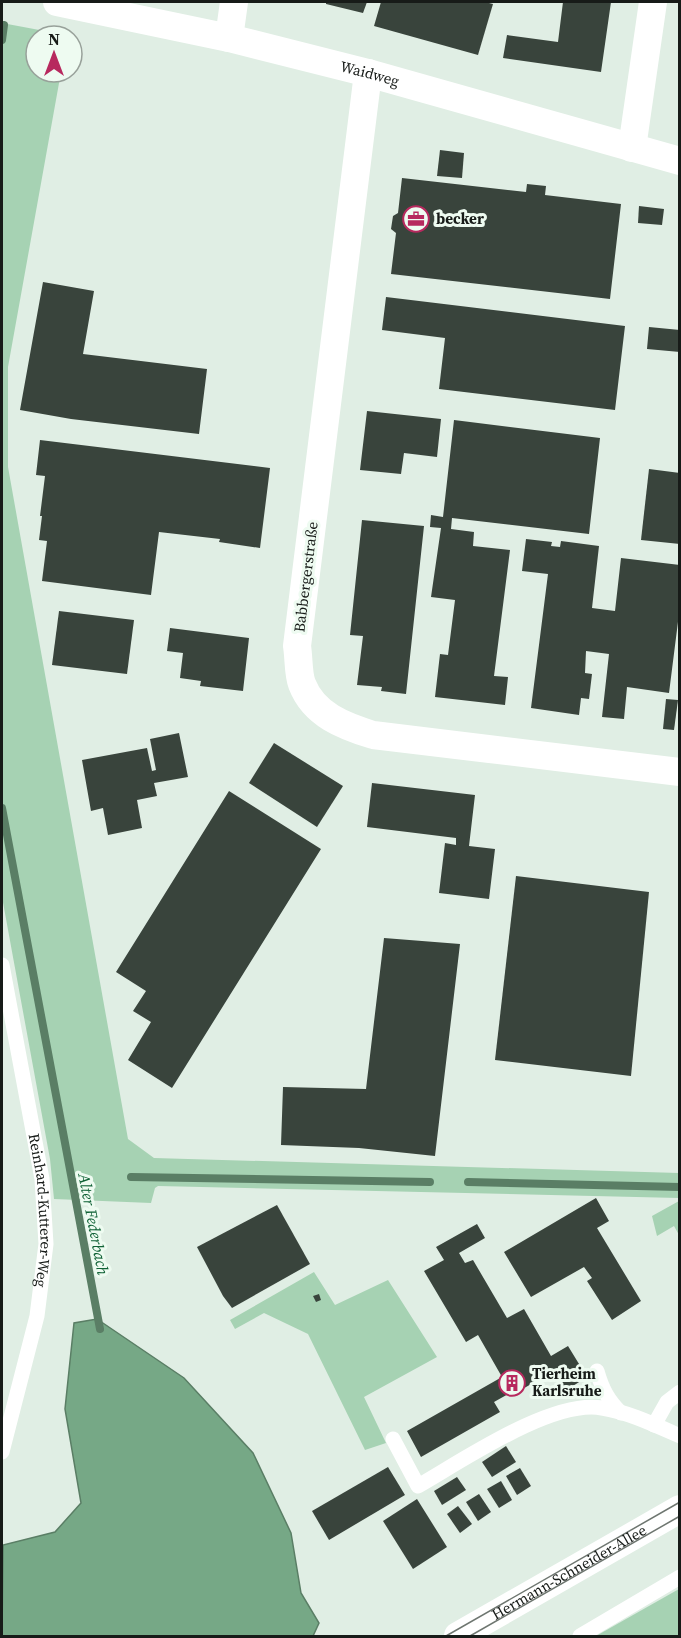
<svg xmlns="http://www.w3.org/2000/svg" width="681" height="1638" font-family="'Source Serif 4',serif">
<rect width="100%" height="100%" fill="#e0eee4"/>
<g fill="#a6d2b3">
<path d="M2 23 66 35 36 36V72H61L8 367V467L128 1139 154 1158 679 1173V1198L158 1186 155 1188 151 1203 54 1199 50 1159 2 897Z"/>
<path d="M679 1201V1235L674 1226 657 1236 652 1216Z"/>
<path d="M314 1272 335 1305 388 1280 437 1357 364 1397 386 1443 365 1450 308 1334 264 1313 235 1329 230 1320Z"/>
<path d="M679 1589V1636H596Z"/>
</g>
<path fill="#76a886" stroke="#5a7e65" stroke-width="1.5" d="M97 1319 184 1378 253 1453 291 1533 301 1593 319 1623 313 1636H2L3 1545 55 1532 81 1503 65 1409 74 1323Z"/>
<g fill="none" stroke-linecap="round" stroke-linejoin="round">
<g stroke="#5a7e65" stroke-width="8">
<path d="M2 40 4 25"/>
<path d="M2 808 100 1329"/>
<path d="M131 1177 430 1182"/>
<path d="M468 1182 680 1187"/>
</g>
</g>
<g fill="#39443c">
<path d="M326 2H367L363 13 326 4Z"/>
<path d="M381 2H485L493 4 478 55 374 26Z"/>
<path d="M563 2H611L601 72 503 58 507 35 558 42Z"/>
<path d="M440 150 464 153 462 178 437 176Z"/>
<path d="M402 178 526 192 527 184 546 186 545 195 621 204 610 299 391 274 396 233 391 229 393 216 398 213Z"/>
<path d="M639 206 664 209 662 225 638 223Z"/>
<path d="M43 282 94 291 83 354 207 369 199 434 71 419 20 410Z"/>
<path d="M386 297 625 326 615 410 439 389 445 338 382 330Z"/>
<path d="M649 327 680 330V352L647 349Z"/>
<path d="M367 411 441 419 437 457 404 453 401 474 360 470Z"/>
<path d="M454 420 600 438 589 534 452 518 451 529 474 532 473 546 510 550 494 676 508 677 505 705 435 697 440 654 448 655 455 600 431 597 441 528 430 527 431 515 443 517Z"/>
<path d="M40 440 270 468 260 548 219 542 220 539 159 532 151 595 42 581 47 541 39 540 42 516H40L45 476 36 475Z"/>
<path d="M649 469 680 473V544L641 540Z"/>
<path d="M362 520 424 526 406 694 381 691 382 687 357 685 363 636 350 635Z"/>
<path d="M526 539 552 542 551 546 560 547 561 541 599 546 592 608 615 611 621 558 680 565V606L669 693 627 687 624 719 602 717 609 654 586 651 585 673 592 674 589 699 581 698 579 715 531 708 548 574 522 571Z"/>
<path d="M59 611 134 620 127 674 52 665Z"/>
<path d="M170 628 249 638 243 691 200 686 201 681 180 678 183 653 167 651Z"/>
<path d="M666 699 678 700 674 730 663 729Z"/>
<path d="M179 733 188 777 154 783 157 796 137 800 142 828 108 835 103 808 91 811 82 760 147 748 152 771 156 770 150 739Z"/>
<path d="M274 743 343 786 317 827 249 783Z"/>
<path d="M372 783 475 795 469 846 495 849 489 899 439 893 445 843 456 845V838L367 827Z"/>
<path d="M229 791 321 849 172 1088 128 1060 151 1022 133 1011 146 991 116 972Z"/>
<path d="M516 876 649 892 631 1076 495 1060Z"/>
<path d="M384 938 460 944 435 1156 359 1148 281 1145 283 1087 366 1089Z"/>
<path d="M596 1198 609 1221 597 1228 641 1301 612 1320 587 1281 592 1278 584 1267 531 1297 504 1252Z"/>
<path d="M277 1205 310 1264 232 1308 223 1296 197 1247Z"/>
<path d="M477 1224 485 1238 459 1253 465 1263 473 1260 507 1318 524 1309 551 1356 568 1346 587 1377 565 1391 554 1371 519 1391 517 1389 494 1402 500 1412 421 1457 407 1431 502 1377 478 1335 466 1342 424 1271 444 1260 436 1247Z"/>
<path d="M319 1294 321 1300 316 1302 313 1296Z"/>
<path d="M506 1446 516 1462 492 1477 482 1462Z"/>
<path d="M388 1467 405 1495 329 1540 312 1511Z"/>
<path d="M520 1468 531 1486 517 1495 506 1476Z"/>
<path d="M457 1477 466 1490 442 1505 434 1491Z"/>
<path d="M501 1481 512 1500 499 1508 487 1489Z"/>
<path d="M479 1494 491 1512 478 1521 466 1502Z"/>
<path d="M417 1499 447 1547 413 1569 383 1521Z"/>
<path d="M458 1506 472 1524 460 1533 447 1514Z"/>
</g>
<g fill="none" stroke-linecap="round" stroke-linejoin="round">
<g stroke="#fff" stroke-width="15">
<path id="s1" d="M2 965 42 1179 46 1244 37 1316 2 1452"/>
<path d="M597 1371C602 1389 608 1400 621 1413"/>
<path d="M654 1425 667 1402 680 1392"/>
<path d="M393 1439 418 1486C462 1461 552 1399 602 1408 628 1412 655 1425 680 1436"/>
<path d="M580 1636 680 1577"/>
</g>
<g stroke="#fff" stroke-width="28">
<path id="s2" d="M57 2 229 38 368 73 680 161"/>
<path d="M229 38 234 2"/>
<path d="M368 73 297 646C299 658 298 674 302 684 314 715 344 726 373 735L680 772"/>
<path d="M632 148 653 2"/>
<path id="s3" d="M458 1636 680 1509"/>
</g>
<g stroke="#6e7670" stroke-width="1.5">
<path d="M446 1636 680 1502"/>
<path d="M470 1636 680 1516"/>
</g>
</g>
<defs>
<g id="office-ring" transform="scale(1.35)"><circle r="9.5" fill="#eefbf1" stroke="#b7295e" stroke-width="1.5"/><path d="M-6-3h4V-5.5h4V-3h4V5H-6ZM-1-4.5V-3h2v-1.5ZM-6 0V1H6V0Z" fill="#b7295e"/></g>
<g id="building-ring" transform="scale(1.35)"><circle r="9.5" fill="#eefbf1" stroke="#b7295e" stroke-width="1.5"/><path d="M-4-6H4V6H1V3H-1V6H-4ZM-2.5-4.3h1.7v1.8h-1.7ZM.8-4.3h1.7v1.8H.8ZM-2.5-1h1.7V.8h-1.7ZM.8-1h1.7V.8H.8Z" fill="#b7295e"/></g>
</defs>
<g fill-rule="evenodd">
<use href="#office-ring" x="416" y="219"/>
<use href="#building-ring" x="512" y="1383"/>
</g>
<g text-anchor="middle" stroke-width="6" stroke-linejoin="round" paint-order="stroke">
<g font-size="15" fill="#171b18" stroke="#eefbf1">
<text dy="5" stroke="none"><textPath href="#s2" startOffset="321">Waidweg</textPath></text>
<text transform="translate(306 577) rotate(-83)" y="5">Babbergerstraße</text>
<text dy="5" stroke="none"><textPath href="#s1" startOffset="249">Reinhard-Kutterer-Weg</textPath></text>
<text dy="5" stroke="none"><textPath href="#s3" startOffset="128">Hermann-Schneider-Allee</textPath></text>
</g>
<g font-size="15" font-weight="bold" fill="#171b18" stroke="#eefbf1" text-anchor="start">
<text x="436" y="224">becker</text>
<text x="532" y="1379">Tierheim<tspan x="532" dy="17">Karlsruhe</tspan></text>
</g>
<g font-size="16" font-style="italic" fill="#106236" stroke="#eefbf1">
<text transform="translate(94 1224) rotate(79)" y="6">Alter Federbach</text>
</g>
</g>
<rect width="681" height="1638" fill="none" stroke="#171b18" stroke-width="6"/>
<g transform="translate(54 54)"><circle r="28" fill="#eefbf1" stroke="#98a19a" stroke-width="1.5"/>
<path d="M0-4.5L10 22L0 15L-10 22Z" fill="#b7295e"/>
<text y="-9" font-size="16" font-weight="bold" text-anchor="middle" fill="#171b18">N</text>
</g>
</svg>
